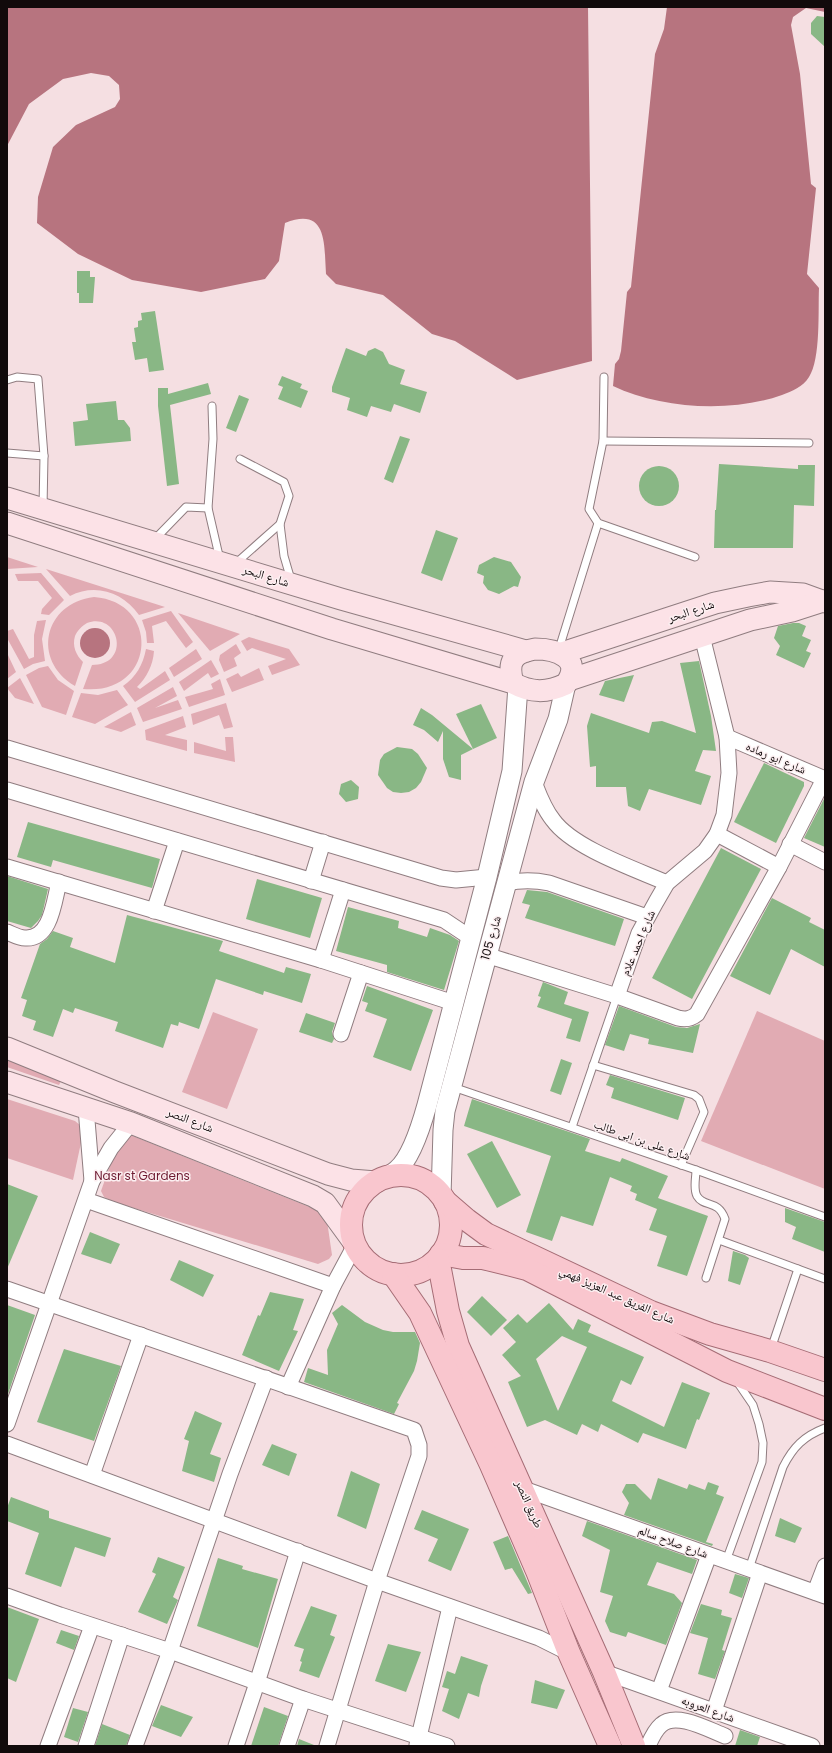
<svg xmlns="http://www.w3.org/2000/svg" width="832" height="1753" font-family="Poppins,'Noto Naskh Arabic',sans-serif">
<rect width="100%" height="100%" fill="#f5dfe2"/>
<g fill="#e1abb3">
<path d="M7 557 38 567 7 569Z"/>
<path d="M46 569 165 607 139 615C123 592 95 583 70 596Z"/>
<path d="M41 573 64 600 49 615 41 614 42 609 52 598 38 581H18L15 574Z"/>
<path d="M94 597C162 602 156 696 83 689L92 665C132 665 119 611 87 623 82 626 77 631 75 636 72 646 76 655 83 662L75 686C31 660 44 603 94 597Z"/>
<path d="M171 611 193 642 186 648 166 621 152 626 154 643H147L146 632 142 620Z"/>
<path d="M178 613 240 634 210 651Z"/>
<path d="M46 620 42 639 45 661 33 664 24 669 7 638V631L13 629 29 659 34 657V635L37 621Z"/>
<path d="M249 637 289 649 300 665 272 675 268 666 286 659 252 648 247 651 241 641Z"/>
<path d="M236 644 241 653 234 658 237 666 224 672 219 660 220 655Z"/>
<path d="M146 649 154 651C153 665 147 677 137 687L140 689 165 671 170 680 135 702 123 686C136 677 143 665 146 649Z"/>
<path d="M196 649 202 659 174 677 169 668Z"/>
<path d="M7 653 16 672 7 679Z"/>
<path d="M211 660 219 674 211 678 208 673 184 691 179 682Z"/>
<path d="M48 666 58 680 74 691 66 715 42 707 26 675 39 668Z"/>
<path d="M259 668 264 680 232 692 226 679 238 673 241 677Z"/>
<path d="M20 678 34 704 15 698 7 688Z"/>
<path d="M220 679 225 695 189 707 185 697 213 689 211 684Z"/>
<path d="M173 687 177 696 155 708 178 700 182 709 143 722 137 708Z"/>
<path d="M117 690 128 705 95 724 72 717 81 693 98 695Z"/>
<path d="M226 703 233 727 224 729 219 715 193 725 191 714Z"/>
<path d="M131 712 136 725 121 732 104 727Z"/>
<path d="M183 716 186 727 165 735 187 740V751L146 740 145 730Z"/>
<path d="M225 737H233L235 762 194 753V742L226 751Z"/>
<path d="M757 1011 825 1041V1189L701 1141Z"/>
<path d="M213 1012 258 1029 227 1109 182 1092Z"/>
<path d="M7 1055 61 1081 59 1085 7 1067Z"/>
<path d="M7 1099 75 1121 81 1126 82 1138 73 1180 7 1158Z"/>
<path d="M129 1136H133L317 1210 327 1221 332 1255 329 1259 318 1264 114 1202 104 1197 101 1191 117 1146Z"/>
</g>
<g fill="#b7747f">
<path d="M7 7H588L592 361 517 380 455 341 432 334 383 295 336 284 326 274C324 245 328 206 285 223L279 261 265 279 201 292 132 280 78 254 37 223 38 197 53 147 76 125 115 107 120 99 119 85 109 76 91 73 63 79 29 104 7 146Z"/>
<path d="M667 7H825V12L806 8 793 17 791 25 800 74 811 184 816 188 807 274 819 288C818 310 821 359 809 377 803 387 792 391 782 395 732 413 661 409 613 386L615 364 619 359 621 351 627 292 631 287 655 54 664 29Z"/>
<circle cx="95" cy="643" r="15"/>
</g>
<g fill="#89b785" fill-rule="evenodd">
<path d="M817 16 825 17V47L811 34V23Z"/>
<path d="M77 271H90V277H95L93 303H79V293H77Z"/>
<path d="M155 311 164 370 149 372 147 358 135 360 132 342H136L134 328 138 327V321L142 320 141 313Z"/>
<path d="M346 348 366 356 368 351 375 348 383 352 389 364 405 370 400 384 427 392 420 413 394 404 391 412 371 406 367 417 347 410 350 398 332 392V387Z"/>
<path d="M282 376 302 384 300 388 308 391 301 408 278 399 283 387 278 385Z"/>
<path d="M208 383 211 394 170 405 179 484 167 486 158 406V388H168V394Z"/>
<path d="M239 395 249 399 236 432 226 428Z"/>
<path d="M116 401 118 420H124L130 428 131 441 75 446 73 422 88 420 86 404Z"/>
<path d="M400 436 410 439 393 483 384 479Z"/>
<path d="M719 464 798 469V465H815L814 506 794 505 793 548H714L715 510H716Z"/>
<circle cx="659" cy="486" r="20"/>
<path d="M436 530 458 538 442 581 421 573Z"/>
<path d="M494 557 511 562 521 577 518 587 514 586 499 594 488 590 483 583 484 576 477 573 479 565Z"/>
<path d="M793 623H799L806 626 802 636 811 640 806 651 811 653 804 668 776 655 780 646 774 638 778 626Z"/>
<path d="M699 661 711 716 716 751 703 750 695 771 711 776 701 805 649 789 640 811 628 806 626 787H596V766L590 767 587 726 591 713 649 733 652 722 662 721 696 733 680 663Z"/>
<path d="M634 675 624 702 599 695 605 681Z"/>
<path d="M481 704 497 738 473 749 456 714Z"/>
<path d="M421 708 432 715 473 749 461 755V780L449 777 443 759V731L438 742 424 730 413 725Z"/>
<path d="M397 747 412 749 418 754 427 768 421 782 416 788 409 792 401 793 393 792 387 788 378 775 380 760 384 754Z"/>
<path d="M764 763 804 782V786L776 843 734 822Z"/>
<path d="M351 780 359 787 358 799 346 802 339 794 341 784Z"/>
<path d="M825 797V847L804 838Z"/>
<path d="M28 822 160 859 152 888 53 860 51 867 17 857Z"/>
<path d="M721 848 761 869 692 999 652 978Z"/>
<path d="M7 876 48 889 42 915 38 921 31 928 7 921Z"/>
<path d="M257 879 322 898 310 938 246 919Z"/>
<path d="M527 890 547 892 624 919 615 946 525 918 530 905 522 903Z"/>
<path d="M772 898 811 918 809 922 825 930V967L791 949 770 995 730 976Z"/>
<path d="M348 907 399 921 398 928 427 937 430 928 450 935 459 941 444 990 387 972V965L336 951Z"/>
<path d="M127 915 223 941 219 951 284 973 286 967 311 974 302 1003 264 991 263 995 216 979 199 1029 179 1022 178 1026 171 1024 163 1048 115 1031 118 1022 75 1008 73 1013 63 1009 53 1037 33 1030 36 1021 22 1016 27 1000 21 998 40 944 47 939 53 931 73 938 70 947 115 963Z"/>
<path d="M543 982 568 992 564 1004 589 1012 580 1042 566 1038 572 1019 537 1007 541 997 538 996Z"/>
<path d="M367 986 433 1010 411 1071 373 1057 387 1019 365 1011 368 1003 362 1001Z"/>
<path d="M619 1006 676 1027 687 1028 700 1024 693 1053 648 1044 649 1039 630 1034 624 1051 605 1045Z"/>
<path d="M306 1013 335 1023 332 1032 334 1039 332 1043 299 1032Z"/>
<path d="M561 1059 572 1063 561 1095 550 1091Z"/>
<path d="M610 1075 685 1098 678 1120 611 1098 614 1088 606 1085Z"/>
<path d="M472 1099 590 1139 585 1151 620 1162 622 1158 668 1176 658 1198 708 1216 687 1276 657 1266 667 1236 649 1230 657 1209 635 1200 637 1194 630 1191 632 1186 610 1177 593 1226 561 1216 552 1241 526 1232 551 1156 464 1126Z"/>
<path d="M492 1141 521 1195 497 1208 467 1154Z"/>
<path d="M7 1184 38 1196 7 1269Z"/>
<path d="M785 1208 825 1222V1252L792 1239 796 1227 785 1222Z"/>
<path d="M90 1232 120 1244 111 1264 81 1254Z"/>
<path d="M733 1251 745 1255 749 1258 740 1285 728 1281Z"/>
<path d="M179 1260 214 1275 203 1297 170 1280Z"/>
<path d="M270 1292 304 1299 293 1330 298 1331 279 1371 242 1355 258 1315 260 1316Z"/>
<path d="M482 1296 507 1320 491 1336 467 1312Z"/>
<path d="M549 1303 573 1330 578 1319 591 1325 588 1332 644 1357 631 1385 621 1380 612 1401 664 1427 682 1382 710 1393 699 1420 697 1419 686 1449 643 1433 638 1443 601 1424 598 1432 582 1424 577 1435 545 1420 527 1427 508 1382 521 1376 502 1355 516 1342 503 1328 518 1314 527 1323ZM562 1336 587 1347 558 1411 536 1359Z"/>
<path d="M7 1305 35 1315 7 1397Z"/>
<path d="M342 1305 365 1322 383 1330 393 1332H415L420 1343 417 1361 414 1371 397 1403 399 1404 394 1414 304 1382 308 1368 328 1375 327 1350 338 1324 332 1313Z"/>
<path d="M64 1349 121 1366 94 1441 37 1422Z"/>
<path d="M195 1411 222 1423 210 1454 221 1458 214 1482 182 1471 189 1441 184 1439Z"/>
<path d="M272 1444 297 1454 289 1476 262 1465Z"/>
<path d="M351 1471 380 1484 366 1529 337 1516Z"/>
<path d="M658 1478 687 1489 689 1484 705 1490 708 1482 719 1486 716 1494 724 1497 706 1542 713 1544 712 1546 624 1515 629 1503 622 1492 626 1484H635L651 1500Z"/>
<path d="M11 1497 49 1511V1518L111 1538 105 1557 75 1547 61 1587 25 1574 39 1533 7 1521V1508Z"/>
<path d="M422 1510 469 1529 451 1571 428 1561 438 1539 414 1529Z"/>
<path d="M780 1518 802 1528 795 1543 775 1536Z"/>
<path d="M587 1521 697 1560 692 1574 657 1562 647 1585 674 1594 682 1603 666 1645 628 1632 626 1637 610 1632 605 1621 613 1596 600 1592 610 1550 582 1536Z"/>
<path d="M508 1536 532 1593 528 1594 512 1568 505 1570 493 1542Z"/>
<path d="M158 1557 185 1567 173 1597 178 1600 167 1624 138 1612 156 1574 152 1572Z"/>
<path d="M218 1558 243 1566 242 1569 278 1579 258 1648 197 1626Z"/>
<path d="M735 1574 749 1578 742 1598 729 1593Z"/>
<path d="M701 1604 722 1610 721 1615 732 1618 722 1650 725 1651 715 1679 698 1674 708 1638 690 1633Z"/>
<path d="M311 1606 337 1615 330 1635 335 1637 319 1678 299 1671 302 1662 300 1661 304 1649 294 1646Z"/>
<path d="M7 1607 39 1619 16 1682 7 1678Z"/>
<path d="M61 1630 79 1636 74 1650 56 1643Z"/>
<path d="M388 1644 421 1652 406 1692 375 1681Z"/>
<path d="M461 1656 488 1665 481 1686 479 1697 468 1693 459 1719 442 1711 449 1689 442 1687 447 1671 455 1674Z"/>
<path d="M535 1680 565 1690 557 1709 531 1703Z"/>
<path d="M161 1705 193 1717 181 1737 152 1726Z"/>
<path d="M264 1707 288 1716 278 1746H251Z"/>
<path d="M73 1708 88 1712 78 1742 64 1737Z"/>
<path d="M102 1724 130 1735 126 1746H95Z"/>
<path d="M740 1730 760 1737 757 1746H735Z"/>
<path d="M299 1739 314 1745V1746H297Z"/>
</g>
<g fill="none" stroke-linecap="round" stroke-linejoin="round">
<g stroke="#907d80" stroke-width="9">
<g id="service">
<path d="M604 377 603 441 589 509 598 523 695 557"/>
<path d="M7 380 17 377 38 379 44 456 43 508"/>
<path d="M212 406 213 439 208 508 220 560"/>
<path d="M603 441 809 443"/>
<path d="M7 453 44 456"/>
<path d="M240 459 284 482 289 496 280 524 284 556 291 580"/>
<path d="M154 540 186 507 208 508"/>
<path d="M235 564 280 524"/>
<path d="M558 652 598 523"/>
<path d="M593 1065 694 1095 699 1099 704 1112 681 1165"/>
<path d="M453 1087 696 1170 825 1217"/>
<path d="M572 1127 617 996"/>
<path d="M696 1170C696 1178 693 1189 697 1196 704 1208 718 1199 725 1219L706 1278"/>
<path d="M719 1240 825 1279"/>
<path d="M771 1349 798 1269"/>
<path d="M726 1561 762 1462 763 1443 759 1424 753 1405 738 1383"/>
<path d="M749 1569 783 1467C793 1447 804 1436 825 1428"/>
</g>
</g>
<g stroke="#907d80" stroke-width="17">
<g id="minor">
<path d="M727 737 825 779"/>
<path d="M7 748 441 878 456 880 487 877"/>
<path d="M534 782C539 795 544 809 553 820 573 848 635 869 667 883"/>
<path d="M7 790 444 920 471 938"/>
<path d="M717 834 779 867"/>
<path d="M790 844 825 862"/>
<path d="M7 867 321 960 454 1003"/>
<path d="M311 881 323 842"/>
<path d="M506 883C521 880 534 880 549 883L647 917"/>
<path d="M154 911 177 841"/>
<path d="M7 932C12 934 19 938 25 938 51 940 54 901 59 882"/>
<path d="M486 955 617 996 678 1018C686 1020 691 1019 697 1014L779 867 824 779"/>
<path d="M321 960 343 890"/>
<path d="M617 996 639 933 656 902 667 883 705 851 717 834 724 815 729 773 727 737 702 636"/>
<path d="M341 1034 361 973"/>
<path d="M86 1108 92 1181"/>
<path d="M86 1200 333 1286"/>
<path d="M7 1289 414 1430 419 1445V1456L377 1581 327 1746"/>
<path d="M288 1387 333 1286 355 1245"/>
<path d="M7 1424 92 1181 111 1148 131 1123"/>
<path d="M7 1444 377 1581 539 1638 569 1653"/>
<path d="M92 1475 141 1335"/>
<path d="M521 1488 825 1596"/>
<path d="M815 1592 825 1566"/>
<path d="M7 1596 60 1615 170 1651 303 1699 447 1746"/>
<path d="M604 1672 812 1746"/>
<path d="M659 1691 709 1555"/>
<path d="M714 1711 760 1573"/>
<path d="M417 1745 450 1607"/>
<path d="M48 1746 92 1626"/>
<path d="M86 1746 122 1635"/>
<path d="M135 1746 170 1651 230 1474 266 1378"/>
<path d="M236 1746 257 1683 298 1551"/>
<path d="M287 1746 303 1699"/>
<path d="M648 1746C651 1739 655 1730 661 1725 676 1711 709 1730 725 1736"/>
</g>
</g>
<g stroke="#907d80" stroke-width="21">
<g id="tertiary">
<path d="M383 1178C388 1176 393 1174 397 1170 411 1158 422 1123 427 1105L487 877 512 771 518 686"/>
<path d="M441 1196 443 1130 445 1111 534 782 558 719 566 684"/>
</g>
</g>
<g stroke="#907d80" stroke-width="23">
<g id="secondary">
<path d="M7 498 341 599 526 651"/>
<path d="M7 523 332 629 513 683"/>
<path d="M535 649C556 649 584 658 566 684 547 693 531 693 513 683 507 661 513 653 535 649Z"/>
<path d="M562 653 715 603 748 596 770 592 803 594 825 602"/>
<path d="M569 680 750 620 792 611 823 601"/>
<path d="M7 1048 115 1092 328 1174 351 1180 376 1182"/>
<path d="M7 1082 131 1123 313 1196 325 1203 352 1240"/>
</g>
</g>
<g stroke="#a56c75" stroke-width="24">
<g id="primary">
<circle cx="401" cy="1225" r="50"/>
<path d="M445 1201 467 1220 486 1234 651 1312 710 1334 770 1351 825 1370"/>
<path d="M441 1254 463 1258H483L527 1269 727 1371 825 1409"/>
<path d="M438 1259 448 1311 458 1346 604 1672 634 1746"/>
<path d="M393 1274 420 1313 491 1465 537 1571 569 1653 610 1746"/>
</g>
</g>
<use href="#service" stroke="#fff" stroke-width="7"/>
<use href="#minor" stroke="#fff" stroke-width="15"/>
<use href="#tertiary" stroke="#fff" stroke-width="19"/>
<use href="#secondary" stroke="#fce2e7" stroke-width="21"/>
<use href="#primary" stroke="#f9c6ce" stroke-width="22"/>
</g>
<g text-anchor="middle" stroke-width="3" stroke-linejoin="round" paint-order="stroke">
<g font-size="12" fill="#110a0b" stroke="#fceff1">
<text transform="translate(266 576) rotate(17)" y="4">شارع البحر</text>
<text transform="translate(691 611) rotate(-18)" y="4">شارع البحر</text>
<text transform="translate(776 758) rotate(23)" y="4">شارع ابو رماده</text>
<text transform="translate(491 938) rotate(-74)" y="4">شارع 105</text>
<text transform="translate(638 943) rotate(-67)" y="4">شارع احمد علام</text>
<text transform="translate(190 1120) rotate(21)" y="4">شارع النصر</text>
<text transform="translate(642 1140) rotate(19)" y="4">شارع على بن ابى طالب</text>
<text transform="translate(617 1295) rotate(24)" y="4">شارع الفريق عبد العزيز فهمي</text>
<text transform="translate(529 1504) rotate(66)" y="4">طريق النصر</text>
<text transform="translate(673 1542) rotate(20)" y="4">شارع صلاح سالم</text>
<text transform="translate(708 1709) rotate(20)" y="4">شارع العروبه</text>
</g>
<g font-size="12" fill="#6e1b32" stroke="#fceff1">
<text x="142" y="1180">Nasr st Gardens</text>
</g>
</g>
<rect width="832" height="1753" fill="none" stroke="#110a0b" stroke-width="16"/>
</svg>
